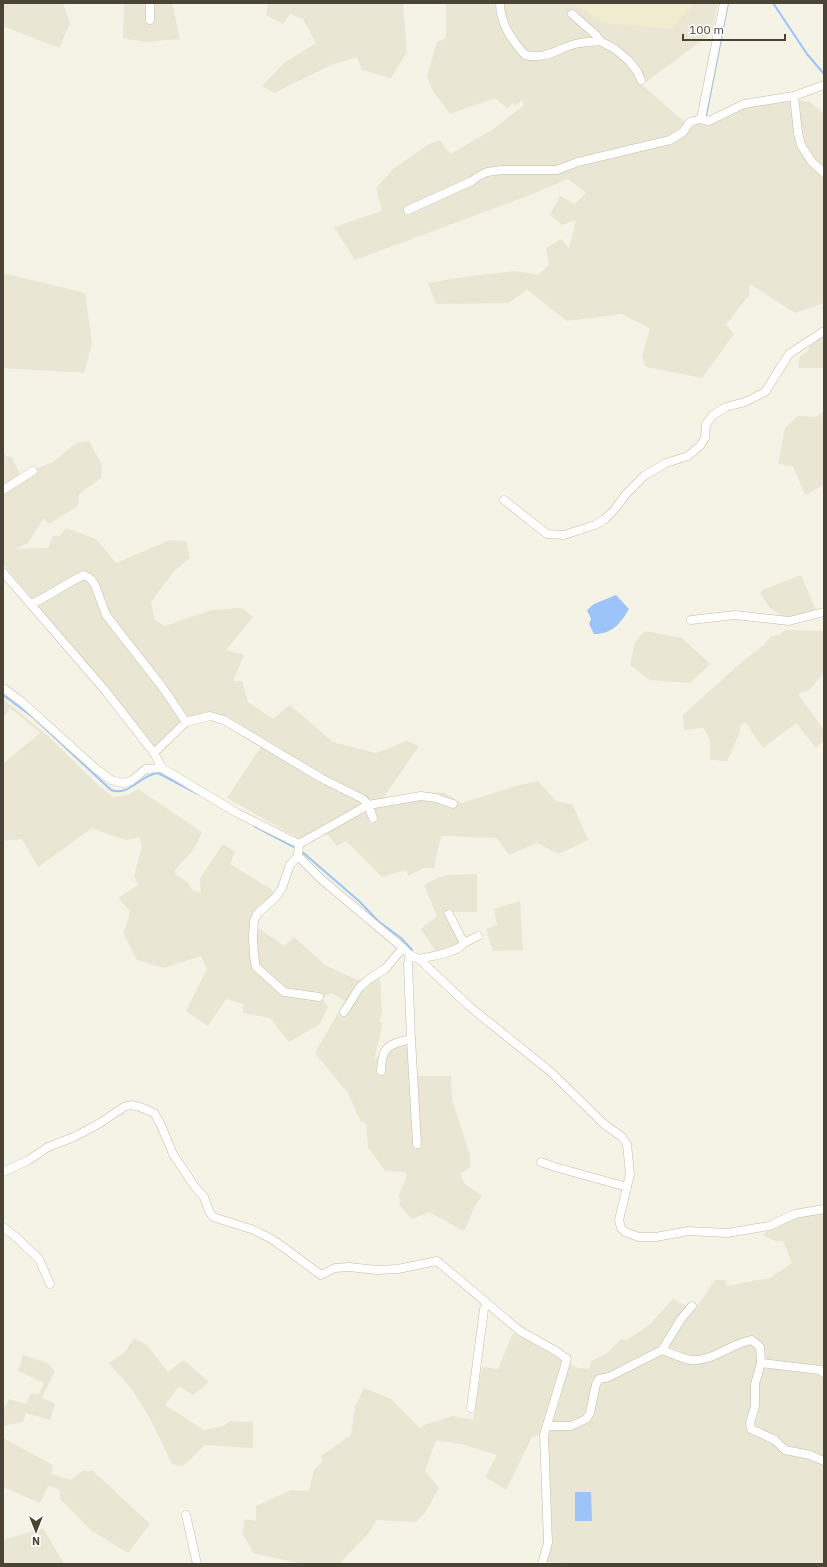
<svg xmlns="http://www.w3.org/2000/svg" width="827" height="1567" font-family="'IBM Plex Sans',sans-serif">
<rect width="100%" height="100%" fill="#f5f3e6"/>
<g fill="#eae6d4">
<path d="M3 3H63L70 23 59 48 3 26Z"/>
<path d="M124 3H172L180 39 146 42 123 38Z"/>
<path d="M268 3H403L407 52 391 78 362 70 357 57 331 65 274 93 262 86 284 63 316 43 303 19 290 14 283 24 266 15Z"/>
<path d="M446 3H718L712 33 642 85 686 123 726 114 759 104 790 99 810 102 824 114V303L795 313 750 284 749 295 726 325 734 334 702 378 646 367 642 357 650 328 622 314 567 321 527 290 508 303 436 304 428 283 456 278 515 271 538 275 549 265 546 248 561 239 569 248 576 220 562 225 550 215 560 196 575 204 586 193 568 179 530 195 355 260 334 227 382 211 376 188 393 169 429 144 440 140 450 154 492 130 524 105 522 100 515 106 513 103 507 108 495 98 450 114 433 91 427 76 437 42 446 38Z"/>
<path d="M3 273 85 293 92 343 84 373 3 368Z"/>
<path d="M824 335V368H798L800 356 807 352 811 344Z"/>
<path d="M824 411V485L805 495 793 466 778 464 785 428 798 416 816 417Z"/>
<path d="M89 441 102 465 101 478 79 494 78 506 49 524 44 518 28 543 15 549 48 548 53 536H60L66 528 96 539 116 563 170 540 186 541 190 558 174 571 151 602 155 620 165 626 211 610 242 608 253 617 226 650 244 655 233 681H242L248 702 273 719 290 705 333 742 376 753 407 741 419 746 383 798 421 792 445 793 462 803 512 787 538 781 556 801 573 805 588 840 559 854 537 843 509 855 497 838 441 836 434 868H424L408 876 406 870 382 877 346 841 337 846 328 835 298 838 227 798 264 742 227 719 199 715 156 753 119 703 3 563V451L6 456 12 457 20 475 53 462 76 443Z"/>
<path d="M801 575 816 610 788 620 770 608 760 593 763 590Z"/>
<path d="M785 630 824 631V673L809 690 798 694 824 730V740L816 748 796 723 763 748 746 723 740 725V732L727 761 710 760V741L704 728 684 730 683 715 744 660 764 645 771 636 779 635Z"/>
<path d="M645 631 682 638 710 664 690 683 650 680 630 665 635 642Z"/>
<path d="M3 699 48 736 99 786 113 797 128 795 138 789 202 832 194 849 174 871 177 875 188 883 193 891 201 892 200 878 223 844 235 852 230 864 271 889 275 894 256 908 253 916 252 925 260 929 284 946 294 937 325 965 357 980 380 977 382 1012 379 1021 383 1023 374 1060 396 1045H407L410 1076H451L452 1099 470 1155V1167L460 1174 465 1184 482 1196 475 1206 464 1231 429 1212 412 1219 400 1206 399 1195 407 1175 405 1172 385 1171 368 1147 366 1123 361 1122 348 1093 315 1053 345 1001 331 993 324 996 323 1000 328 1007 320 1024 289 1042 270 1018 243 1013 244 1004 226 999 208 1026 186 1011 207 969 201 956 164 968 137 960 123 932 126 926 130 911 118 898 138 885 134 875 142 847 139 837 127 840 119 838 92 828 38 867 22 839 3 841V764L40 733 10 708 3 719Z"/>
<path d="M477 874V912H445L461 937 460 946 437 953 421 929 437 916 424 885 433 880 446 875Z"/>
<path d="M520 901 523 950 493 951 486 929 497 925 494 909Z"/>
<path d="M824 1212V1564H586L545 1562 546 1433 532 1437 506 1490 485 1477 497 1455 465 1445 436 1440 425 1471 439 1488 425 1513 416 1522 377 1520 367 1535 339 1564H303L253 1553 243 1534 244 1519 256 1521V1506L291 1490 309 1491 314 1470 322 1462 321 1456 351 1435 355 1406 364 1388 391 1399 420 1428 427 1424 453 1416 473 1420 482 1367 498 1369 513 1333 578 1368 589 1369 591 1361 606 1354 621 1339 627 1340 649 1325 673 1299 686 1306 699 1304 715 1280H726L727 1286 770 1278 792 1263 783 1241H776L763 1236 769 1229 785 1219Z"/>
<path d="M134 1338 146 1344 168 1372 184 1360 209 1382 193 1395 179 1386 165 1405 204 1430 224 1426 230 1421 253 1422V1448L205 1445 183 1466 172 1464 150 1418 132 1390 109 1363 125 1352Z"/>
<path d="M23 1355 47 1363 55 1371 42 1397 55 1404 50 1420 26 1413 23 1422 4 1426 3 1428V1412L9 1399 26 1404 31 1393 39 1394 44 1383 18 1371Z"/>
<path d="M3 1438 53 1465 51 1474 71 1480 83 1471H93L150 1524 128 1553 92 1531 60 1499V1490L48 1486 40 1503 3 1487Z"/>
<path d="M43 1528 64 1564H3V1540Z"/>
</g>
<path fill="#f0eccf" d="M574 3H695L672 29 604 23Z"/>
<g fill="#9cc4f8">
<path d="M616 595 629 609C620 624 612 634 594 634L589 624 591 619 587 610 594 604Z"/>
<path d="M575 1492H591L592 1521H575Z"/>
</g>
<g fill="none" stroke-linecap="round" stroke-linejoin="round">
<g stroke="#9cc4f8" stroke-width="2">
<path d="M773 3 807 54 824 74"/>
<path d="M706 116 728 3"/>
<path d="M3 695 34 718 111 790C129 797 141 774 158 773L198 794"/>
<path d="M254 826 296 848"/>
<path d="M300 850 359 901 378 921 401 938 412 950"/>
</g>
<g stroke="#c2bda8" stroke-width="9">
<g id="street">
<path d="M150 3V20"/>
<path d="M500 3C500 24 512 40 525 55 547 60 556 49 575 44 583 42 592 42 600 41"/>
<path d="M572 14 596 35 600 41 615 49 629 61 637 71 641 80"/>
<path d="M794 96 798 133 801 145 812 162 824 173"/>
<path d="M701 119 724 3"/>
<path d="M408 210 472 181 477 177 487 172 502 170H557L578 162 670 140 683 132 690 122 701 119 709 121 744 104 794 96 824 85"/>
<path d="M3 490 33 471"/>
<path d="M504 500 547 534 564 535 595 525 605 519 615 509 626 494 644 476 666 463 688 456 700 446 705 438 706 424 713 415 726 407 745 402 765 392 789 354 824 331"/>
<path d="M3 572 104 689 154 753 162 768 237 813 299 844"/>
<path d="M31 604C50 596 66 583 84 575L91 579 95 585 106 615 163 688 186 722"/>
<path d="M691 620 735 615 789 621 824 612"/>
<path d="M3 688 21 701 95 768 111 780 123 783 131 781 146 769 162 768"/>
<path d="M154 753 186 722 210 716 224 720 321 778 363 799 368 805 373 818"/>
<path d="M299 844 298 856 290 865 282 888 275 898 257 914 254 921 253 938 254 956 256 967 284 992 319 997"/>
<path d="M299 844 368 805 421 796 436 798 453 804"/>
<path d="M298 856 321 879 403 948"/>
<path d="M464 943 478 936"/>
<path d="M410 955 408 964 411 1039 417 1144"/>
<path d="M419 959C430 956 458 953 464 943L449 914"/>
<path d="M344 1012 359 988 369 979 385 969 403 948 410 955 419 959 469 1006 552 1073 604 1124 622 1137 627 1144 630 1174 619 1220 621 1228 625 1232 639 1237H656L688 1231 727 1233 769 1226 795 1214 824 1209"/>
<path d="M381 1071C382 1045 388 1045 411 1039"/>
<path d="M541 1162 555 1167 627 1187"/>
<path d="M3 1172 27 1161 48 1147 74 1137 100 1123 124 1107 131 1105 140 1107 154 1113 160 1123 173 1154 195 1187 204 1197 209 1211 213 1217 251 1229 272 1239 321 1275 335 1268 349 1267 377 1270 398 1269 437 1261 520 1331 556 1351 567 1359 544 1435 548 1543 542 1564"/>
<path d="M3 1227 16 1237 39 1259 50 1284"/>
<path d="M662 1350C671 1353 682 1359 691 1360 713 1362 731 1343 752 1340L760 1347 761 1363 755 1384V1406L750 1423 751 1429 775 1440 785 1450 810 1455 824 1461"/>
<path d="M761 1363 820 1370 824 1373"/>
<path d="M471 1408 484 1309 487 1304"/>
<path d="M547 1426H571L586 1419 590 1413 596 1384 599 1379 609 1377 662 1350 681 1319 692 1306"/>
<path d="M186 1515 197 1564"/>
</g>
</g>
<use href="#street" stroke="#fff" stroke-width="8"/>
</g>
<rect width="827" height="1567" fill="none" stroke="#494435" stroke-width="8"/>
<g transform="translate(36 1531) rotate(180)" stroke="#ffffff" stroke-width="3" paint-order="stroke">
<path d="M0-3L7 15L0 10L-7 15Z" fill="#494435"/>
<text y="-6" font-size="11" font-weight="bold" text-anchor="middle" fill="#494435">N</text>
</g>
<path d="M683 34v6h102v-6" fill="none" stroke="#494435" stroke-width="2"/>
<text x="689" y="34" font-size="12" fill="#494435" stroke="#ffffff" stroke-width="3" paint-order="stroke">100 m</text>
</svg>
